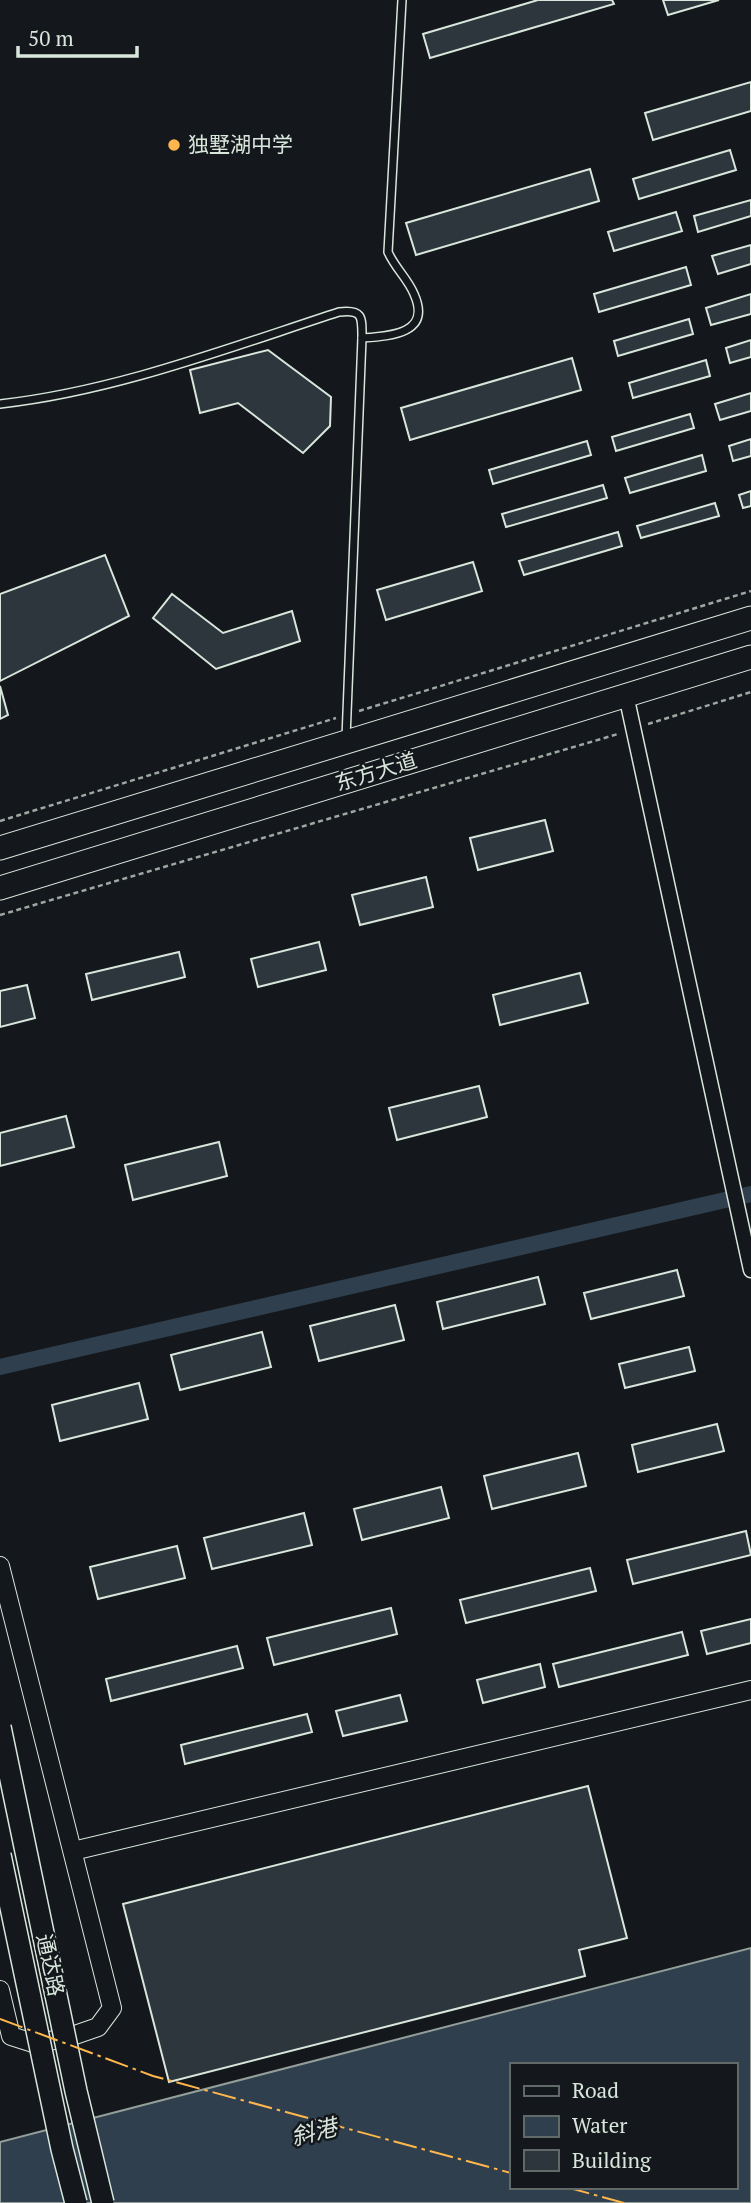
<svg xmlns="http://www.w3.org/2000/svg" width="751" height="2203" font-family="'PT Serif','Noto Sans SC',serif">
<rect width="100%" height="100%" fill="#14181c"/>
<path fill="#2f3f4d" stroke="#939e99" stroke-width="2" fill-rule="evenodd" d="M751 1948V2203H0V2142ZM511 2065H735V2187H511Z"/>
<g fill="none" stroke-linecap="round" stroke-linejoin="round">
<path stroke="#2f3f4d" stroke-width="16" d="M0 1367 751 1194"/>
</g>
<g fill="#2c363c" stroke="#d8e6dc" stroke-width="2">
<path d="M538 0H612L614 4 430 58 423 34Z"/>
<path d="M663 0H719L668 15Z"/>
<path d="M751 82V111L653 140 645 113Z"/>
<path d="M730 150 736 170 639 199 633 179Z"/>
<path d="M590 169 599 201 416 255 406 223Z"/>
<path d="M751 200V216L698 232 694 216Z"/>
<path d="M676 212 682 231 614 251 608 232Z"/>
<path d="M751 245V264L718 274 712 256Z"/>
<path d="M686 267 691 285 599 312 594 294Z"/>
<path d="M751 294V314L711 325 706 308Z"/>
<path d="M689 319 693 334 618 356 614 341Z"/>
<path d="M751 340V357L730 363 726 348Z"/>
<path d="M268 350 331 397 330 426 303 453 238 403 200 413 190 370Z"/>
<path d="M572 358 581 390 410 440 401 408Z"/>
<path d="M706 360 710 376 633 398 629 383Z"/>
<path d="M751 393V411L720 420 715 404Z"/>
<path d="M690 414 694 428 616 451 612 437Z"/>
<path d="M751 439V456L733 461 729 446Z"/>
<path d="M587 441 591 455 493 484 489 470Z"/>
<path d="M702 455 706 471 630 493 625 478Z"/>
<path d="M603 485 607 498 506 527 502 514Z"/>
<path d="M751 491V506L743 508 739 495Z"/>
<path d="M715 503 719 516 641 538 637 526Z"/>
<path d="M618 532 622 546 524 575 519 561Z"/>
<path d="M105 555 129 616 0 681V594Z"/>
<path d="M473 562 482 591 386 620 377 590Z"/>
<path d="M172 594 223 633 292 611 300 641 216 669 153 618Z"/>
<path d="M0 686 8 715 0 719Z"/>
<path d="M545 820 553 851 478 870 470 838Z"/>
<path d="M426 877 433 907 360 925 352 895Z"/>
<path d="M319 942 326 970 258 987 251 959Z"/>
<path d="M179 952 185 977 92 1000 86 974Z"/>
<path d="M580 973 588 1003 500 1025 493 995Z"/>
<path d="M27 985 35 1018 0 1027V991Z"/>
<path d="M479 1086 487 1117 397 1140 389 1108Z"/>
<path d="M66 1116 74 1147 0 1166V1133Z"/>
<path d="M219 1142 227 1176 133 1200 125 1165Z"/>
<path d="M677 1270 684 1296 591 1319 584 1293Z"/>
<path d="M538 1277 545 1304 443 1329 437 1302Z"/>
<path d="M395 1305 404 1340 319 1361 310 1326Z"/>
<path d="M262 1332 271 1367 180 1390 171 1355Z"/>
<path d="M689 1347 695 1371 625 1388 619 1364Z"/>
<path d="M139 1383 148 1419 60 1441 52 1405Z"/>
<path d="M717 1424 724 1451 638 1472 632 1445Z"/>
<path d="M578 1453 586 1486 492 1509 484 1476Z"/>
<path d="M441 1487 449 1518 362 1540 354 1509Z"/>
<path d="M304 1513 312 1545 212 1569 204 1538Z"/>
<path d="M746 1531 751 1555 633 1584 627 1560Z"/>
<path d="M177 1546 185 1578 98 1599 90 1567Z"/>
<path d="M590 1568 596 1591 466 1623 460 1600Z"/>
<path d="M391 1608 397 1634 274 1665 267 1638Z"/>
<path d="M751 1619V1643L707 1654 701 1631Z"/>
<path d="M682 1632 688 1655 559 1687 553 1664Z"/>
<path d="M237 1646 243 1668 111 1701 106 1679Z"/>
<path d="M540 1664 545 1687 483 1703 477 1680Z"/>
<path d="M400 1695 407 1721 343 1736 336 1711Z"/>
<path d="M307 1714 312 1732 185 1764 181 1745Z"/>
<path d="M588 1786 627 1938 579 1950 585 1976 169 2082 123 1904Z"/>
</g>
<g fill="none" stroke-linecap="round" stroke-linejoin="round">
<g stroke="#d8e6dc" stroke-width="10">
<g id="service">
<path d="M362 338C390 336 432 334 414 294 408 279 395 268 388 252L402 0"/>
<path d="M0 404C116 391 228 348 339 312 363 309 362 317 362 338L346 738"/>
</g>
</g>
<g stroke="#d8e6dc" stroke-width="17">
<path id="minor" d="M626 695 751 1270"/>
</g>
<g stroke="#d8e6dc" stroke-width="20">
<g id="tertiary">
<path d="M0 1566 112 2008 98 2027 72 2036 36 2044 11 2036 0 1990"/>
<path d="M73 1851 751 1690"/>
</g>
</g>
<g stroke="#d8e6dc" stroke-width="25">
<g id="primary">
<path d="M0 848 751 618"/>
<path d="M0 888 751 657"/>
</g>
</g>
<g stroke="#9da8a2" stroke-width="2.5" stroke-dasharray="5 3.5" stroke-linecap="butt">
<path d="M359 711 751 591"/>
<path d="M648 724 751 692"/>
<path d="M0 821 336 718"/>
<path d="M0 915 618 734"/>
</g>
<use href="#service" stroke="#14181c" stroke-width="7"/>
<use href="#minor" stroke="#14181c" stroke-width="14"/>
<use href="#tertiary" stroke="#14181c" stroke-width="18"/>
<use href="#primary" stroke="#14181c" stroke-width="23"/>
<g stroke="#d8e6dc" stroke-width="24" stroke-linecap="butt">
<g id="secondary-bridge">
<path d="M0 1727 76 2091 103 2203"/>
<path d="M0 1855 62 2149 76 2203"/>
</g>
</g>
<use href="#secondary-bridge" stroke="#14181c" stroke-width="21"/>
<g stroke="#ffb74d" stroke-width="2" stroke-dasharray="24 5 3.5 5" stroke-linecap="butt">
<path d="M0 2019 153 2076 511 2173"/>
<path d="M566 2187 624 2203"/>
</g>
</g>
<circle fill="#ffb74d" stroke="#14181c" stroke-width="2.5" cx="174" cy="145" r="7"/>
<g text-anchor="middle" stroke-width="5" stroke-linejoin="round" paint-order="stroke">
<g font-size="21" fill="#d8e6dc" stroke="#14181c" text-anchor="start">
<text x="188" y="152">独墅湖中学</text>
</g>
<g font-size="21" fill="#d8e6dc" stroke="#14181c">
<text transform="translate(376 772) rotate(-17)" y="7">东方大道</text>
<text transform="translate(50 1965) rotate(78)" y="7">通达路</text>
</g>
<g font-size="23" font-style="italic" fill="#d8e6dc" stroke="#14181c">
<text transform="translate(314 2132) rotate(-14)" y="8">斜港</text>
</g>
</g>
<rect x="510" y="2063" width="228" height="126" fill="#14181c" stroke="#626a69" stroke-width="2"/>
<rect x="524" y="2086" width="35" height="10" fill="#14181c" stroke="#626a69" stroke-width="2"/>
<text x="572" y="2098" font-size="21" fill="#d8e6dc">Road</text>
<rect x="524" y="2116" width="35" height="21" fill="#2f3f4d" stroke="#626a69" stroke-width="2"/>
<text x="572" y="2133" font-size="21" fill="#d8e6dc">Water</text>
<rect x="524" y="2150" width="35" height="21" fill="#2c363c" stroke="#626a69" stroke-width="2"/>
<text x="572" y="2168" font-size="21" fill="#d8e6dc">Building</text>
<path d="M18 46v10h119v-10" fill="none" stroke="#d8e6dc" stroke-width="3.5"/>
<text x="28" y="46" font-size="21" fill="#d8e6dc" stroke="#14181c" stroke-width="5" paint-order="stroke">50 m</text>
</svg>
